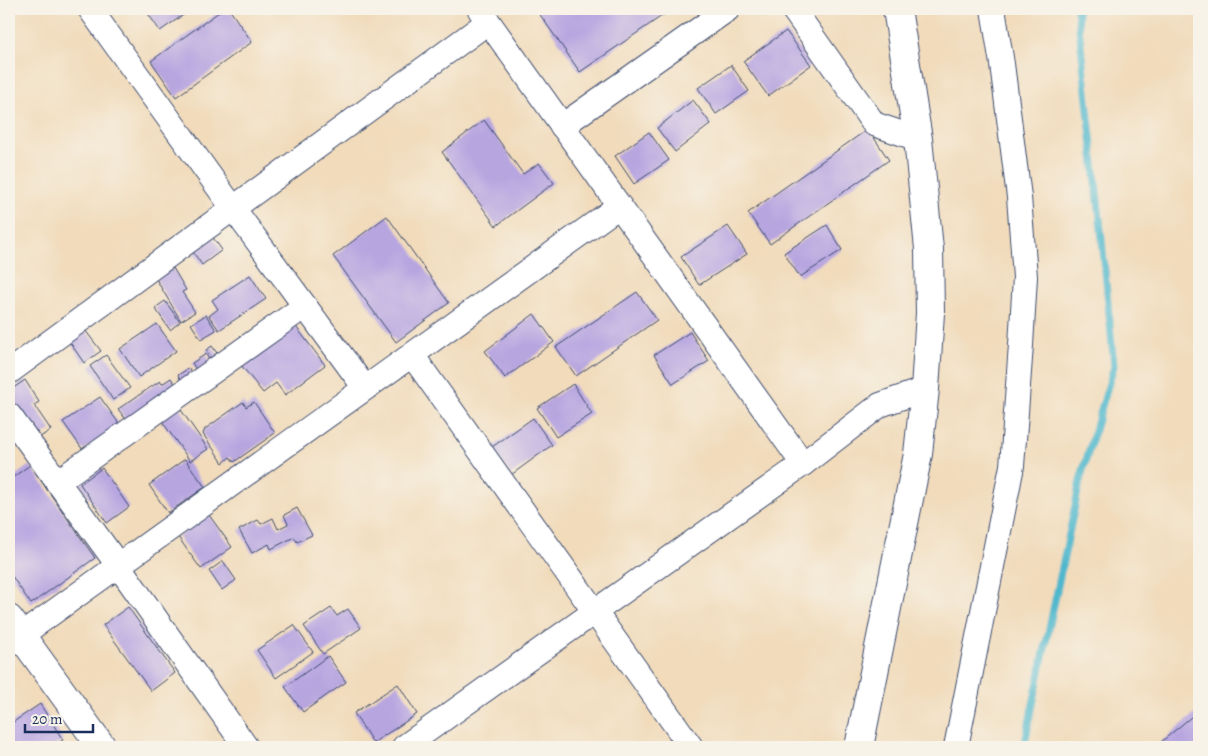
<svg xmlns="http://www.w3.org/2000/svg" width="1208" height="756" font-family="Alegreya,serif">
<rect width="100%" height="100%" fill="#f7f3e8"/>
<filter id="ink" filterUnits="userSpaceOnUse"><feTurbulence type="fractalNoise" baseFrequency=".02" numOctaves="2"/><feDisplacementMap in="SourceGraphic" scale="10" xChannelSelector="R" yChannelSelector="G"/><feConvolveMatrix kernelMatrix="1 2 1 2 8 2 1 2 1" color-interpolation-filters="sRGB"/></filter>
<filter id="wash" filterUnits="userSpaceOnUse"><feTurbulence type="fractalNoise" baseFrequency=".0096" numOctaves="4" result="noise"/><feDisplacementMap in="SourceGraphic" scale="20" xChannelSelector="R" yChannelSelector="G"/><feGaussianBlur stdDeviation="1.12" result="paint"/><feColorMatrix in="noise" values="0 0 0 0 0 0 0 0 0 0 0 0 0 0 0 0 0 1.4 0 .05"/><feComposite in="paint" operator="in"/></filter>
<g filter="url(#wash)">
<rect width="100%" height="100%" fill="#f1dbbb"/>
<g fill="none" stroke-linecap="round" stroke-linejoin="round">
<path stroke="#50b8cd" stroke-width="7" d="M1024 747 1081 477 1114 366 1100 219 1077 9"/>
</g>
<g id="blocks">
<g fill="#b7a5e0">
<path d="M152 9H192L160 31 147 12Z"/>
<path d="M223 9H229L252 42 176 97 151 61Z"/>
<path d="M536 9H672L580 72Z"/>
<path d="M786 31 811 65 768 96 743 61Z"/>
<path d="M731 65 749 91 716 114 698 88Z"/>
<path d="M693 100 711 124 675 152 657 128Z"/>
<path d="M484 120 523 174 539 163 554 183 496 226 442 152Z"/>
<path d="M868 129 889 160 770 244 748 213Z"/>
<path d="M649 132 669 160 634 184 615 156Z"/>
<path d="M387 216 449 303 396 342 333 256Z"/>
<path d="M827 225 842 250 800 277 784 253Z"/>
<path d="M728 226 747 254 699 285 681 257Z"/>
<path d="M211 235 222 250 202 265 191 249Z"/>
<path d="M173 268 186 290 182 292 195 312 181 321 156 279Z"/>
<path d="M250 275 266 299 219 330 209 316 218 309 212 300Z"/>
<path d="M637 292 657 320 576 376 556 347Z"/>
<path d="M165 301 180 322 170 330 155 308Z"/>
<path d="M534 314 554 342 505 378 485 351Z"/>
<path d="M206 315 216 330 201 339 191 324Z"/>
<path d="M157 324 176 351 139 377 120 349Z"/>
<path d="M294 324 325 365 285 395 276 383 263 393 241 365Z"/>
<path d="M85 330 101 351 84 363 69 341Z"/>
<path d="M690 332 709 361 673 384 654 355Z"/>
<path d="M212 346 219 356 213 361 206 350Z"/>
<path d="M206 354 210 362 197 371 192 363Z"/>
<path d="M106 355 130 388 113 400 90 366Z"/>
<path d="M189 368 193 376 182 382 178 375Z"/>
<path d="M171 378 178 388 127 421 118 409 160 381 162 384Z"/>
<path d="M25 380 39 402 34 405 51 430 34 441 9 403V391Z"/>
<path d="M573 384 592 414 556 437 537 408Z"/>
<path d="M100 397 120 425 83 450 63 422Z"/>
<path d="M243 402 246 407 254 402 275 433 234 462 230 457 223 463 203 434 205 429Z"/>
<path d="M179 407 208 449 190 461 161 420Z"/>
<path d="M533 418 552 445 511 475 492 447Z"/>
<path d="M185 459 205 487 168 513 149 485Z"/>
<path d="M30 465 95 558 31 604 9 572V480Z"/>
<path d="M102 468 129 507 107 523 80 484Z"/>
<path d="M297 508 312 535 297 542 294 537 271 549 269 544 252 553 239 530 258 520 261 524 273 518 278 529 288 524 284 515Z"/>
<path d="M209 515 232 547 201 569 178 537Z"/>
<path d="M223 561 236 580 222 590 209 571Z"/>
<path d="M128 607 175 673 151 691 103 625Z"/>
<path d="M331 608 337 616 348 609 361 628 323 654 304 626Z"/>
<path d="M294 625 313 652 276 678 257 650Z"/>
<path d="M328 656 346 682 303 712 285 687Z"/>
<path d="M398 684 417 714 373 743 354 713Z"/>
<path d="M40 704 63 740 52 747H9V725Z"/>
<path d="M1197 712 1199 715V747H1155Z"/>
</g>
</g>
</g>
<g filter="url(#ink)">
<use href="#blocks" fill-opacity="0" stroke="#3b496c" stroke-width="1"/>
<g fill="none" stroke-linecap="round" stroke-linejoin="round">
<g stroke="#3b496c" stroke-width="26">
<g id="street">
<path d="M90 9 233 208 365 388"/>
<path d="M793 9 874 124 918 139"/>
<path d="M480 10 803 464"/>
<path d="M562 126 728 9"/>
<path d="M412 355 691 747"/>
<path d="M9 372 488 22"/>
<path d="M9 415 118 565 246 747"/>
<path d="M57 482 305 306"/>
<path d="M9 644 619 206"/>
<path d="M404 747 803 464 880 405 925 389"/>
<path d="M956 747 1012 466 1021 345 1025 277 1019 197 1002 64 993 9"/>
</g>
</g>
<g stroke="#3b496c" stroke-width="30">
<g id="secondary">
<path d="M9 619 102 747"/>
<path d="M859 747 918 454 925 389 930 313 929 249 918 139 897 9"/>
</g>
</g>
<use href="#street" stroke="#fff" stroke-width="24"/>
<use href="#secondary" stroke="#fff" stroke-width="28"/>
</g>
</g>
<rect width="1208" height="756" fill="none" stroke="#f7f3e8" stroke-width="30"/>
<path d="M25 724v8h68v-8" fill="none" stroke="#1b2f5e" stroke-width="2.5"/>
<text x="32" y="724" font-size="15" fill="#1b2f5e" stroke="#f7f3e8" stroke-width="4" paint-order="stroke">20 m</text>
</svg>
